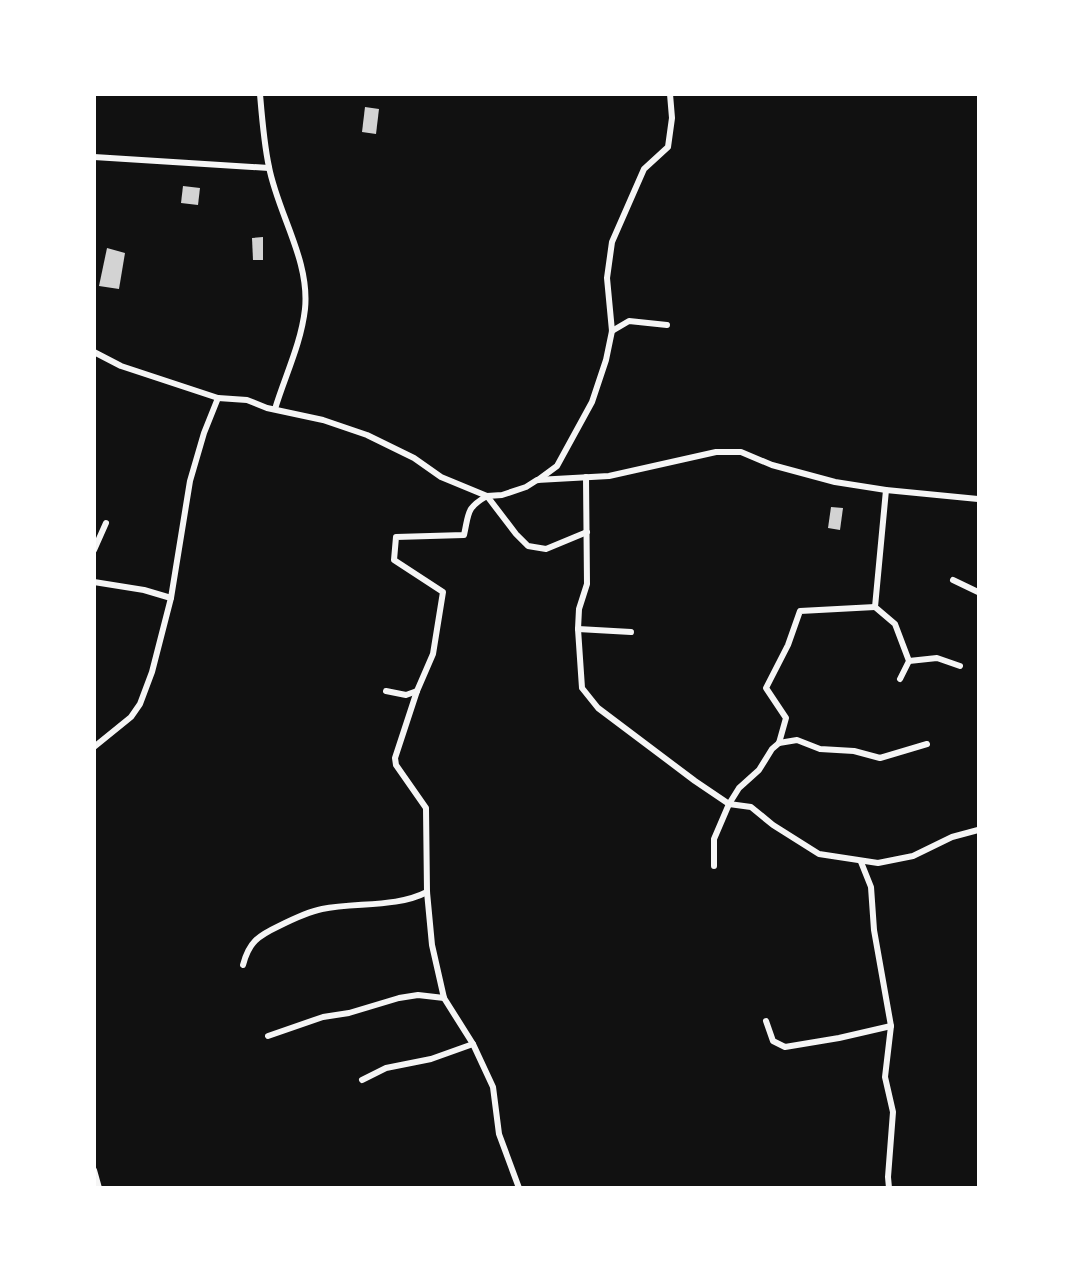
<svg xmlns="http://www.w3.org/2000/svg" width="1073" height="1282" font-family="'Noto Sans',sans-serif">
<rect width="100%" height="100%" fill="#111"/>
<g fill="#d3d3d3">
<path d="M365 107 379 109 376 134 362 132Z"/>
<path d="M183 186 200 188 198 205 181 203Z"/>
<path d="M263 237V260H253L252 238Z"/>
<path d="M107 248 125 253 119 289 99 286Z"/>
<path d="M831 507 843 508 840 530 828 528Z"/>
</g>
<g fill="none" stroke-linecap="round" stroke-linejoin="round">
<g stroke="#f5f5f5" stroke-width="6">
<path d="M260 94C262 118 264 144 269 167 278 214 310 260 305 309 301 344 285 376 275 409"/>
<path d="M94 157 269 168"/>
<path d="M612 331 629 321 667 325"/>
<path d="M94 352 121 366 218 398 247 400 267 408 323 420 367 435 414 458 441 477 487 496 502 495 526 487 537 480 609 476 716 452H741L772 465 835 482 886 490 978 499"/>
<path d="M586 477 587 584 579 609 578 629 582 688 598 708 695 781 729 804 751 807 773 825 819 854 878 863 913 856 952 837 978 830"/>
<path d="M538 480 557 466 592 402 606 360 612 331 607 278 612 242 644 169 668 147 672 118 670 94"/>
<path d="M886 490 875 607 895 624 909 661 900 679"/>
<path d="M94 550 106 523"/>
<path d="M953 580 978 592"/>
<path d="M94 582 144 590 171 598"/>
<path d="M578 629 631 632"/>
<path d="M909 661 937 658 960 666"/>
<path d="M386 691 406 695 417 691"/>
<path d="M779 743 797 740 820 749 854 751 880 758 927 744"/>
<path d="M94 747 131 717 140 704 152 672 171 598 190 481 204 433 218 398"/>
<path d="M861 862 871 887 874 930 891 1026 885 1077 893 1112 888 1177 889 1188"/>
<path d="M714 866V839L729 804 739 788 759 770 772 749 779 743 786 718 766 688 788 645 800 611 875 607"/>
<path d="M243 965C249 942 258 936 279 926 293 919 307 912 322 909 356 902 396 908 427 892"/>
<path d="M766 1021 773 1041 785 1047 839 1038 891 1026"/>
<path d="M268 1036 323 1017 349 1013 399 998 418 995 444 998"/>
<path d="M362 1080 386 1068 431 1059 473 1044"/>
<path d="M94 1170 99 1188"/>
<path d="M519 1188 499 1134 493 1087 473 1044 444 998 432 945 427 892 426 808 396 765 395 758 417 691 433 654 443 592 394 560 396 537 464 535C469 513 466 508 487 496L516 534 528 546 546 549 587 532"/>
</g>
</g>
<rect width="1073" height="1282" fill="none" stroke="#ffffff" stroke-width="192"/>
</svg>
